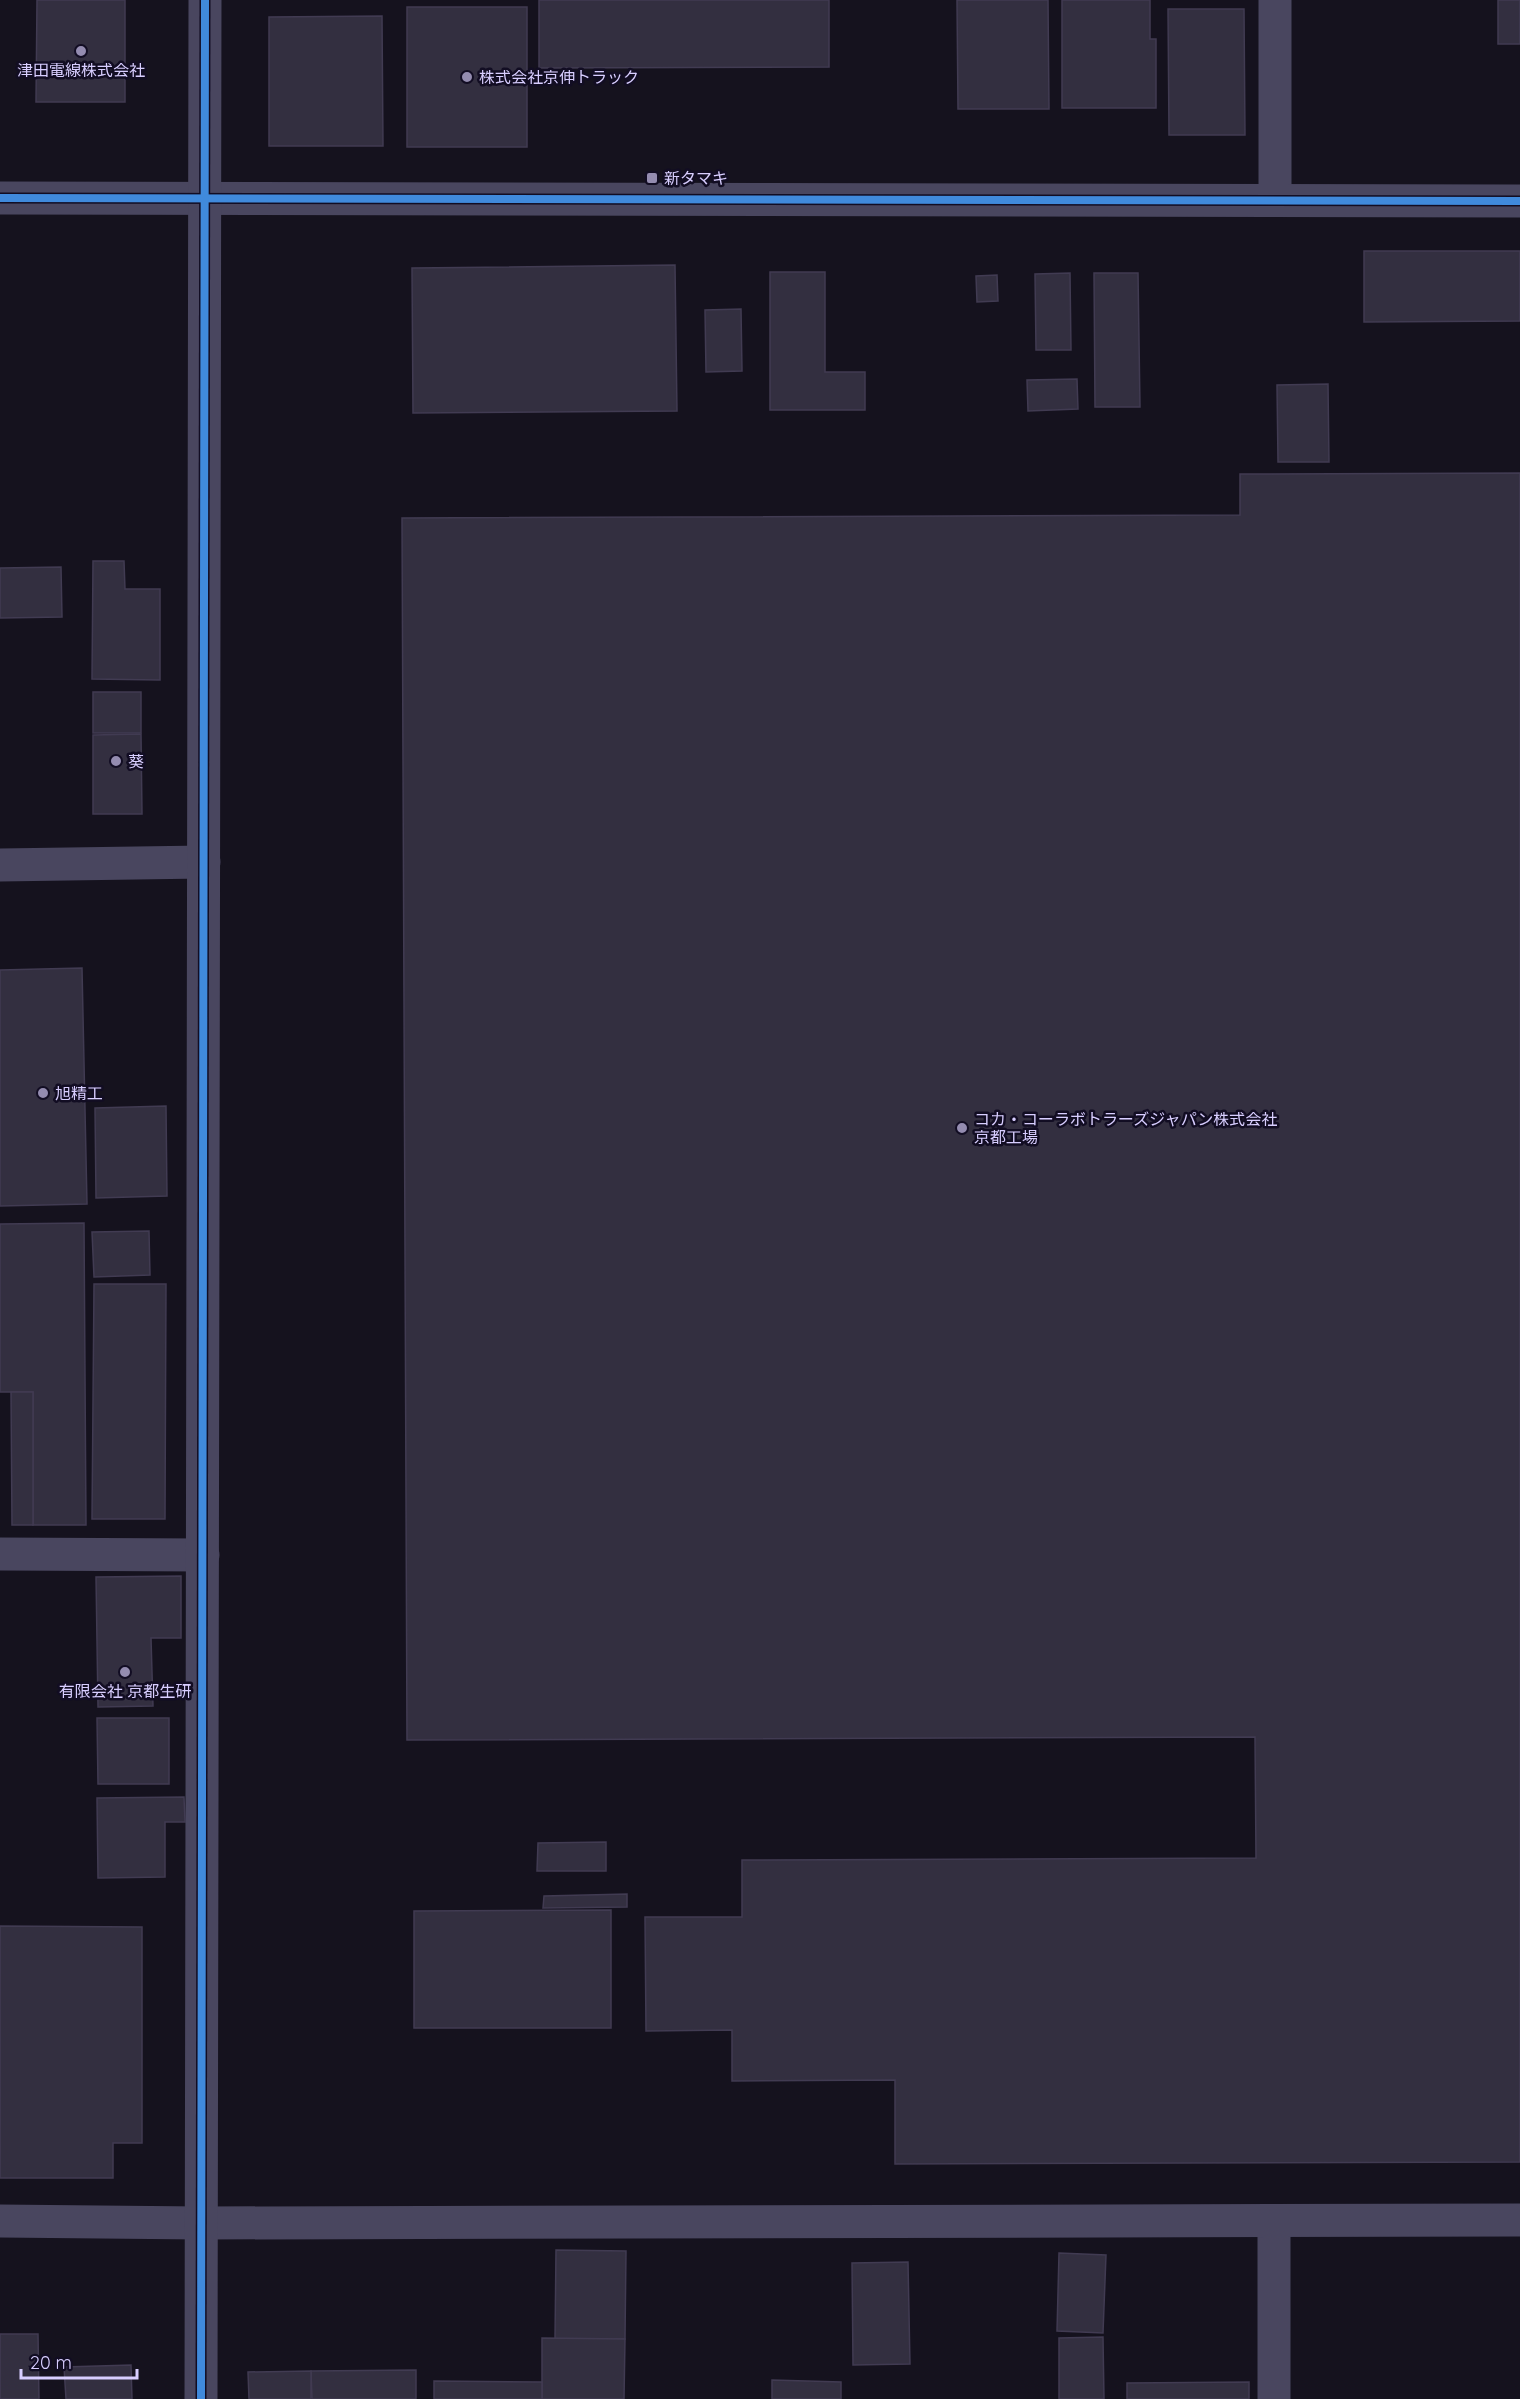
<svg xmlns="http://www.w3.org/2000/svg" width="1520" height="2399" font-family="Quicksand,'Noto Sans JP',sans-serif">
<rect width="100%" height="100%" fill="#15121e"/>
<g fill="#332f40" stroke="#413b52" stroke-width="1.5">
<path d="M37 0H125V102H36Z"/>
<path d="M539 0H829V67L539 68Z"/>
<path d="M957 0H1048L1049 109H958Z"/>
<path d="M1062 0H1150V39H1156V108H1062Z"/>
<rect x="1498" y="0" width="22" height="44"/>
<rect x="407" y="7" width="120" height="140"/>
<path d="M1168 9H1244L1245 135H1169Z"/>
<path d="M382 16 383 146H269V17Z"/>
<path d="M1364 251H1520V321L1364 322Z"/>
<path d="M675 265 677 411 413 413 412 268Z"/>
<path d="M770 272H825V372H865V410H770Z"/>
<path d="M1070 273 1071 350H1036L1035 274Z"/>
<path d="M1094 273H1138L1140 407H1095Z"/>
<path d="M997 275 998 301 977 302 976 276Z"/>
<path d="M741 309 742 371 706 372 705 310Z"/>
<path d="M1077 379 1078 409 1028 411 1027 380Z"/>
<path d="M1328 384 1329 462H1278L1277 385Z"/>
<path d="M1520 473V2162L895 2164V2080L732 2081V2030L646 2031 645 1917H742V1860L1256 1858 1255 1737 407 1740 402 518 1240 515V474Z"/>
<path d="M93 561H124L125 589H160V680L92 679Z"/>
<path d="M61 567 62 617 0 618V568Z"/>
<rect x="93" y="692" width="48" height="41"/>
<path d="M141 734 142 814H93V735Z"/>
<path d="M82 968 87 1204 0 1206V970Z"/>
<path d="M166 1106 167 1196 96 1198 95 1108Z"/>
<path d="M84 1223 86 1525H33V1392H0V1224Z"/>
<path d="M149 1231 150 1275 94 1277 92 1232Z"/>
<path d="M94 1284H166L165 1519H92Z"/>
<path d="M11 1392H33V1525H12Z"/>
<path d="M181 1576V1638H151L153 1706 98 1707 96 1577Z"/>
<path d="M97 1718H169V1784H98Z"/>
<path d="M184 1797 185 1822H165V1877L98 1878 97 1798Z"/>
<path d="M606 1842V1871H537L538 1843Z"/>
<path d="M627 1894V1907L543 1908 544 1896Z"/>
<path d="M611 1910V2028H414V1911Z"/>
<path d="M0 1926 142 1927V2143H113V2178H0Z"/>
<path d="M556 2250 626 2251 625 2339H555Z"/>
<path d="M1059 2253 1106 2255 1103 2333 1057 2331Z"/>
<path d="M908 2262 910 2364 853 2365 852 2263Z"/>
<path d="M0 2334H38L39 2399H0Z"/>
<path d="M1103 2337 1104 2399H1059V2338Z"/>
<path d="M542 2338 625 2339 624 2399H542Z"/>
<path d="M131 2365 132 2399H66L64 2367Z"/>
<path d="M416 2370V2399H312L311 2371Z"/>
<path d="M311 2371V2399H249L248 2372Z"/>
<path d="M772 2380 841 2382V2399H772Z"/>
<path d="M434 2381 542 2382V2399H434Z"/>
<path d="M1249 2382V2399H1127V2383Z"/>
</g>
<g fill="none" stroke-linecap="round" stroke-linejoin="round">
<g stroke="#49465f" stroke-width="33">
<path d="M1275 0V200"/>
<path d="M0 865 204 862"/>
<path d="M0 1554 203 1555"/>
<path d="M0 2221 201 2223"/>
<path d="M1274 2221V2399"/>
</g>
<g stroke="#49465f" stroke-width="33">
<path d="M0 198 1520 201"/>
<path d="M201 2223 1520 2220"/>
<path d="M201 2399 205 0"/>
</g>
<g stroke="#120d23" stroke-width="11">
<g id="cycleway">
<path d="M0 198 1520 201"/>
<path d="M201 2399 205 0"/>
</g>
</g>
<use href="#cycleway" stroke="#408adc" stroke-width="8"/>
</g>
<g fill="#948cb0" stroke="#120d23" stroke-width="2">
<circle cx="81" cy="51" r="6"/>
<circle cx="467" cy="77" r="6"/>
<rect x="646" y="172" width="12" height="12" rx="3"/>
<circle cx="116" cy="761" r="6"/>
<circle cx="43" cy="1093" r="6"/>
<circle cx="962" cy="1128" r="6"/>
<circle cx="125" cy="1672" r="6"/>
</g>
<g text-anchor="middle" stroke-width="5" stroke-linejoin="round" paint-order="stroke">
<g font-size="16" fill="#d8ceff" stroke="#120d23" text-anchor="start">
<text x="81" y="76" text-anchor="middle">津田電線株式会社</text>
<text x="479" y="83">株式会社京伸トラック</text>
<text x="664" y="184">新タマキ</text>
<text x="128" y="767">葵</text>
<text x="55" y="1099">旭精工</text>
<text x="974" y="1125">コカ・コーラボトラーズジャパン株式会社<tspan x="974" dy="18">京都工場</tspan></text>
<text x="125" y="1697" text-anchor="middle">有限会社 京都生研</text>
</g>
</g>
<path d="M21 2369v9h116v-9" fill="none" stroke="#d8ceff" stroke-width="3"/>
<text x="30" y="2369" font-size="18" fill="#d8ceff" stroke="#120d23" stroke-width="4.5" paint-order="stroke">20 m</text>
</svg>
